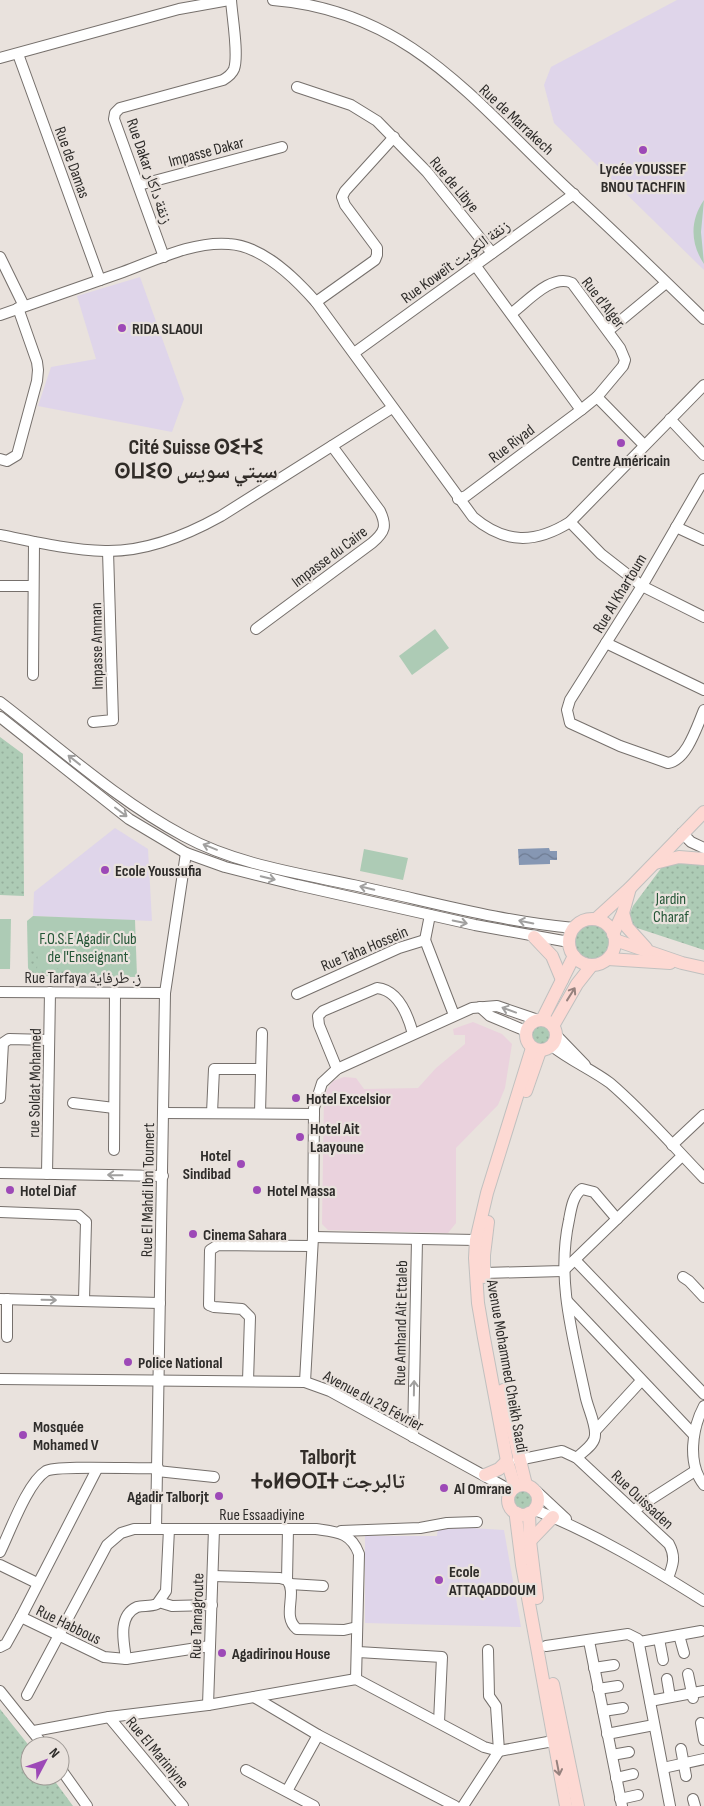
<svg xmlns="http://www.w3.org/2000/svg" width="704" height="1806" font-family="'Sofia Sans Condensed','Noto Naskh Arabic','Noto Sans Tifinagh',sans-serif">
<defs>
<pattern id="park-dots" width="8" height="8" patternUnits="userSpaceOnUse" patternTransform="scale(1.25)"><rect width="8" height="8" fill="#adcbb5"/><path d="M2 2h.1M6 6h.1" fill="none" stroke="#95ae9c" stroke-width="1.8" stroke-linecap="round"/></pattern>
<pattern id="water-waves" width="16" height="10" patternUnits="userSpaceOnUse" patternTransform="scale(1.25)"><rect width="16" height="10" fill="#8697b3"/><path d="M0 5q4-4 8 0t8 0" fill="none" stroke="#6e7b92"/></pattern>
</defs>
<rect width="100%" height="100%" fill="#e9e2dd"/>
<path fill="#ead2dd" d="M473 1022 502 1034 512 1044 505 1088 498 1105 456 1148V1223L448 1233 328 1230 322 1224 324 1094 333 1081 344 1077 356 1078 364 1089 418 1088 436 1068 465 1044V1035H454L453 1029Z"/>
<g fill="#dfd5ea">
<path d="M677 0H704V270L554 123 544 85 551 67Z"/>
<path d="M140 277 184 399 172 432 38 406 51 367 96 359 77 296Z"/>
<path d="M115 828 148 849 152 921 33 916 34 892Z"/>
<path d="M438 1526 504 1530 521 1627 365 1623V1536H437Z"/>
</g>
<g fill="#adcbb5">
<path d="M704 200 701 232 704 264C690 243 690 220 704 200Z"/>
<path d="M435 629 449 648 412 675 399 656Z"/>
<path d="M364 849 408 858 403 880 360 871Z"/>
<path d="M33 916 135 920 137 977 33 976 28 968 27 921Z"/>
<path d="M0 919H11L10 969H0Z"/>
</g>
<g fill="url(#park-dots)">
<path d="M0 737 23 754 24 896 0 895Z"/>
<path d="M675 863 704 865V950L634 927 629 916 633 906 662 867Z"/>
<circle cx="592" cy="942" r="18"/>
<path d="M38 949 37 970 66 968 65 975H34L29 967V951Z"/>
<circle cx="541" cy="1037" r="12"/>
<circle cx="523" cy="1500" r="10"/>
<path d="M0 1709 30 1747V1776H51L73 1806H0Z"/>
</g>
<path fill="url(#water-waves)" d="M549 848 550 851H557V860H550V864L519 865 518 849Z"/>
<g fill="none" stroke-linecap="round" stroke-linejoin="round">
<g stroke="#76706c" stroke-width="12">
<g id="minor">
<path d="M273 0C413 11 478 107 573 194 618 235 661 277 704 319"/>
<path d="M18 54 100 280"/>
<path d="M0 58 179 9 229 0"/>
<path d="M297 87 351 105 377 121 427 172 492 253"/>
<path d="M139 185 282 147"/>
<path d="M0 257 24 306"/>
<path d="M164 257 114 119 115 113 120 108 223 80C228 77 232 74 234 69 239 55 232 16 231 0"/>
<path d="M475 265 581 410 597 397 644 445"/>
<path d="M316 302 375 260 377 255V248L345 205 342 197 345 191 394 137"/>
<path d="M512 313C527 302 552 273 572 283L620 348 625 360 623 366 597 397"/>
<path d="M0 315C41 301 82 286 123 272 156 260 193 241 229 244 263 246 295 278 316 302L473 517C505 544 535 544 570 522L704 385"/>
<path d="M608 331 666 283"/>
<path d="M354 353 574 194"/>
<path d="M670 419 704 455"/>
<path d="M0 459 7 461 17 455 37 381 38 370 37 362 18 308"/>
<path d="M704 479 642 586 570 700 567 710 570 723 620 746 668 763C687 760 697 726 704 710"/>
<path d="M458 499 466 496 581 410"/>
<path d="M570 522 601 554 642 586 704 617"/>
<path d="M676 527 704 540"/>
<path d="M0 535C35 542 70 550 105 551 145 552 187 535 221 516L392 408"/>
<path d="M0 586H33"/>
<path d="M256 629 372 543C385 532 387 526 380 511L332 446"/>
<path d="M606 643 704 690"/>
<path d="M33 675 34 542"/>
<path d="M0 702C60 748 117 800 184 836 237 865 303 874 362 887 432 902 503 922 574 928"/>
<path d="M0 717 129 819 186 853 225 867 297 885 475 925 569 942"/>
<path d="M93 722 113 720 108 551"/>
<path d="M682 833 691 842 704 848"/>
<path d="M425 940 430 915"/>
<path d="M0 992 165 993"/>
<path d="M297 994 399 948 425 940 454 1015"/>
<path d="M480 1007 490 1016 526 1031"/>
<path d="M556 1035 585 1065"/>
<path d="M552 1046C571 1061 591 1069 610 1083 644 1112 673 1146 704 1178"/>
<path d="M337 1069 319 1025 318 1016 323 1011 377 988C398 990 408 1015 413 1034"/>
<path d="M0 1098 3 1043 9 1039 49 1040"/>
<path d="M73 1103 114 1108"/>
<path d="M163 1113 314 1114"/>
<path d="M212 1113 214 1069H261"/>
<path d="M260 1113 262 1033"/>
<path d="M672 1145 704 1115"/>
<path d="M114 1150 115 993"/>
<path d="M0 1173 163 1176"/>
<path d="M47 1174 50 992"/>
<path d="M0 1212 78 1215 86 1222 84 1300"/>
<path d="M313 1237 476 1240"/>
<path d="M575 1260 704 1394"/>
<path d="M484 1273 563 1271 682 1156"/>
<path d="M683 1277 689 1281 704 1297"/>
<path d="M0 1299 160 1303"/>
<path d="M7 1299V1337"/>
<path d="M567 1301 694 1435"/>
<path d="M0 1379 305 1382 330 1391 512 1491"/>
<path d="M248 1381 250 1317 242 1309 214 1307 209 1305 210 1250 218 1245 311 1246"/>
<path d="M305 1382 313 1237 314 1108 322 1083 337 1069 472 1008 497 1006 538 1020"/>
<path d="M704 1406C692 1428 687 1464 704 1485"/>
<path d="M595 1431 641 1381"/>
<path d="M413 1437 417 1240"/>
<path d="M577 1458C583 1451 595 1445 595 1435 596 1423 587 1407 585 1394 573 1337 556 1279 569 1220 571 1209 573 1195 582 1189L594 1192 617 1219"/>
<path d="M518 1460 562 1451 577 1458 669 1544C676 1557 673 1565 668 1578"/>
<path d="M97 1469 21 1617 104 1657 126 1659 210 1646"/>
<path d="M157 1471 214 1477"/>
<path d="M536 1491 566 1519"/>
<path d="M535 1510C594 1533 650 1567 704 1601"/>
<path d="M634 1510 695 1471"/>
<path d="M156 1529 165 993 186 853"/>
<path d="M341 1531 420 1528 447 1523 477 1522"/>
<path d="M0 1552C10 1532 27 1483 46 1471 56 1465 139 1469 158 1468"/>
<path d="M0 1565 37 1583"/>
<path d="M213 1576 280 1578 287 1580C298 1594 281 1616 297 1629L344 1630 357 1627"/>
<path d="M287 1580 288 1529"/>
<path d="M290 1584 323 1586"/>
<path d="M159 1602 172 1606 212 1605"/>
<path d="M679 1635 684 1653"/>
<path d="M659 1639 663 1660"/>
<path d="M589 1641 622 1806"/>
<path d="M640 1642 701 1631"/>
<path d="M546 1646 628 1634 638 1639 670 1806"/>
<path d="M0 1647 6 1644 21 1617"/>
<path d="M358 1652 442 1657 439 1722"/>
<path d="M126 1659C124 1643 117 1616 137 1607 143 1605 150 1607 157 1604L166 1591 169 1529"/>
<path d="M594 1668 614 1665"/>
<path d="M688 1674 693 1698"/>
<path d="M667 1679 670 1697"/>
<path d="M598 1689 618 1686"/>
<path d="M0 1691 44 1746"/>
<path d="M27 1695 107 1545 121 1533 134 1529H316C337 1532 351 1532 359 1554L356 1679"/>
<path d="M254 1697 318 1735 455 1806"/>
<path d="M650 1701 704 1691"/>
<path d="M208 1705 214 1529"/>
<path d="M603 1711 623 1708"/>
<path d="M109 1717 183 1806"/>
<path d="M701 1723 704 1740"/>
<path d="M34 1731 109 1717 208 1705 356 1679 484 1747 499 1751 553 1741"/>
<path d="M607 1734 654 1725"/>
<path d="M681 1749 686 1776"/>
<path d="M612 1755 629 1752"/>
<path d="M60 1768 87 1806"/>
<path d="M663 1768 704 1759"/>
<path d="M246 1770 314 1806"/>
<path d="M616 1778 633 1774"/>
<path d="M287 1791 318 1735"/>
<path d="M620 1799 638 1795"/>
<path d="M693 1799 695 1806"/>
<path d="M463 1806 499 1751 496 1706 489 1696 488 1650"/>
</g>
</g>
<g stroke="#c0c0bf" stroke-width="14">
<g id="major">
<path d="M655 863 679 857 704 859"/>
<path d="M623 913 627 927 646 948"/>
<path d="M596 919 630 888 704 812"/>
<circle cx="592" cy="942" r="23"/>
<path d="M613 934 623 913 630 888"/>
<path d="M534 937 552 956 562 980"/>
<path d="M615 940 682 963 704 968"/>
<path d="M608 959 670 963"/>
<circle cx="541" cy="1035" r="15"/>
<path d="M542 1020 574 956"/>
<path d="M553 1026 577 984 592 965"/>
<path d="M526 1091 540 1051"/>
<path d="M484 1277V1255L488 1222"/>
<path d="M503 1390 526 1485"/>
<path d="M485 1475 499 1469 507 1461"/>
<circle cx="523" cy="1500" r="15"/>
<path d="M515 1487 507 1461 484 1338 478 1303 475 1258 476 1240 487 1193 532 1048"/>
<path d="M517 1513 516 1517 522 1565 566 1806"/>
<path d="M529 1513 530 1541 537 1598"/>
<path d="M530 1541 553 1517"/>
<path d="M553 1684 578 1806"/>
</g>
</g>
<use href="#minor" stroke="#fff" stroke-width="10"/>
<use href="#major" stroke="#fdd9d3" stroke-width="12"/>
</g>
<defs><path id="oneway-shaft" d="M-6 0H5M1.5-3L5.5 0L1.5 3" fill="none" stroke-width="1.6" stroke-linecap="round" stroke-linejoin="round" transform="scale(1.25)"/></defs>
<g stroke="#a1a09f">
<use href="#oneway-shaft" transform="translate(74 760) rotate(-142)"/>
<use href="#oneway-shaft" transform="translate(121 812) rotate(37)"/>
<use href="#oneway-shaft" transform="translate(210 847) rotate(-158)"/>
<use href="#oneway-shaft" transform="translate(268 878) rotate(14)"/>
<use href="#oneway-shaft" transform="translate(367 888) rotate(-167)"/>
<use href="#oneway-shaft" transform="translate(460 922) rotate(12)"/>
<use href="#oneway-shaft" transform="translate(526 922) rotate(-169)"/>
<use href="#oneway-shaft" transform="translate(509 1010) rotate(-160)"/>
<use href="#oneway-shaft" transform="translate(115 1175) rotate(-179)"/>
<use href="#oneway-shaft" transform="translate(49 1300) rotate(1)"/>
<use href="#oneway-shaft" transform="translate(414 1388) rotate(-89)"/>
</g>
<g stroke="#96827e">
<use href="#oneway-shaft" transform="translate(571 994) rotate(-58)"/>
<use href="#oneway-shaft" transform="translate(558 1768) rotate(79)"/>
</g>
<g fill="#9d49b7" stroke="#e9e2dd" stroke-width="2">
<circle cx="643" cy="150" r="5"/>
<circle cx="122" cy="328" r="5"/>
<circle cx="621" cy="443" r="5"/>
<circle cx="105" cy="870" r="5"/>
<circle cx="296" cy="1098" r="5"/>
<circle cx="300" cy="1137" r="5"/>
<circle cx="241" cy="1164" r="5"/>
<circle cx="10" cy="1190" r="5"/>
<circle cx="257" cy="1190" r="5"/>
<circle cx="193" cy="1234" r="5"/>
<circle cx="128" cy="1362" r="5"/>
<circle cx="23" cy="1435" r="5"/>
<circle cx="444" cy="1488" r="5"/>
<circle cx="219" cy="1496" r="5"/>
<circle cx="439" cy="1580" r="5"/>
<circle cx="222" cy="1653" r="5"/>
</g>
<g text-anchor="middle" stroke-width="4.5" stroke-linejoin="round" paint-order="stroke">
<g font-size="16" fill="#2e2c2a" stroke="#e9e2dd">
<text transform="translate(517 119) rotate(43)" y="6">Rue de Marrakech</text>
<text transform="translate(206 151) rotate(-15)" y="6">Impasse Dakar</text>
<text transform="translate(73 162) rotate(70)" y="6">Rue de Damas</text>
<text transform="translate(150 171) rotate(71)" y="6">Rue Dakar زنقة داكار</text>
<text transform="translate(455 184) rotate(50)" y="6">Rue de Libye</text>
<text transform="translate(455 261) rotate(-36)" y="6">Rue Koweït زنقة الكويت</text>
<text transform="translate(604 302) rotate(52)" y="6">Rue d'Alger</text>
<text transform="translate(511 443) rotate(-37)" y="6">Rue Riyad</text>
<text transform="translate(329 556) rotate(-37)" y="6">Impasse du Caire</text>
<text transform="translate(619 593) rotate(-59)" y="6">Rue Al Khartoum</text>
<text transform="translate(96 646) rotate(-91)" y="6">Impasse Amman</text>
<text transform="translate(364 948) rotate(-23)" y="6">Rue Taha Hossein</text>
<text x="83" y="983">Rue Tarfaya ز. طرفاية</text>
<text transform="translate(34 1083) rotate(-89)" y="6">rue Soldat Mohamed</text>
<text transform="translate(147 1190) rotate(-89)" y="6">Rue El Mahdi Ibn Toumert</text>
<text transform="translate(400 1323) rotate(-89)" y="6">Rue Amhand Ait Ettaleb</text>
<text transform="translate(508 1366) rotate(80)" y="6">Avenue Mohammed Cheikh Saadi</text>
<text transform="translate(374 1400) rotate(28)" y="6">Avenue du 29 Février</text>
<text transform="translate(643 1499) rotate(43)" y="6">Rue Ouissaden</text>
<text x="262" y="1520">Rue Essaadiyine</text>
<text transform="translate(196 1616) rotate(-88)" y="6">Rue Tamagroute</text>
<text transform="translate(69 1624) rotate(26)" y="6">Rue Habbous</text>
<text transform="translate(158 1752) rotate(50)" y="6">Rue El Mariniyne</text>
</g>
<g font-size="16" font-weight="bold" fill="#2e2c2a" stroke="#e9e2dd" text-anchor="start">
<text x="643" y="174" text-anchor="middle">Lycée YOUSSEF<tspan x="643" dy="18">BNOU TACHFIN</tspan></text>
<text x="132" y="334">RIDA SLAOUI</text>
<text x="621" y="466" text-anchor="middle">Centre Américain</text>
<text x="115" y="876">Ecole Youssufia</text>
<text x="306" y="1104">Hotel Excelsior</text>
<text x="310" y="1134">Hotel Ait<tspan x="310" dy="18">Laayoune</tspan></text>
<text x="231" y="1161" text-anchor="end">Hotel<tspan x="231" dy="18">Sindibad</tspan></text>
<text x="20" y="1196">Hotel Diaf</text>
<text x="267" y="1196">Hotel Massa</text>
<text x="203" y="1240">Cinema Sahara</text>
<text x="138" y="1368">Police National</text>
<text x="33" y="1432">Mosquée<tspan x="33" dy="18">Mohamed V</tspan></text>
<text x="454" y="1494">Al Omrane</text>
<text x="209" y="1502" text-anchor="end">Agadir Talborjt</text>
<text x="449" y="1577">Ecole<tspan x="449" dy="18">ATTAQADDOUM</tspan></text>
<text x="232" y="1659">Agadirinou House</text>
</g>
<g font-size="16" fill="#255637" stroke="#e9e2dd">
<text x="671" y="904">Jardin<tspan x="671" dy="18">Charaf</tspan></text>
<text x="88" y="944">F.O.S.E Agadir Club<tspan x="88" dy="18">de l'Enseignant</tspan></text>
</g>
<g font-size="21" font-weight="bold" fill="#312c28" stroke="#e9e2dd">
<text x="196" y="454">Cité Suisse ⵙⵉⵜⵉ<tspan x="196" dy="24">ⵙⵡⵉⵙ سيتي سويس</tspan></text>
<text x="328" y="1464">Talborjt<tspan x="328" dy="24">ⵜⴰⵍⴱⵔⵊⵜ تالبرجت</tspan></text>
</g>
</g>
<g transform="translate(45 1761) rotate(49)"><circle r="24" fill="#e9e2dd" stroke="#9e9995"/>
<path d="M0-4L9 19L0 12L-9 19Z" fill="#9d49b7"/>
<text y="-8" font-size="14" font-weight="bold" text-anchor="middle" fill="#2e2c2a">N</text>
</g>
</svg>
